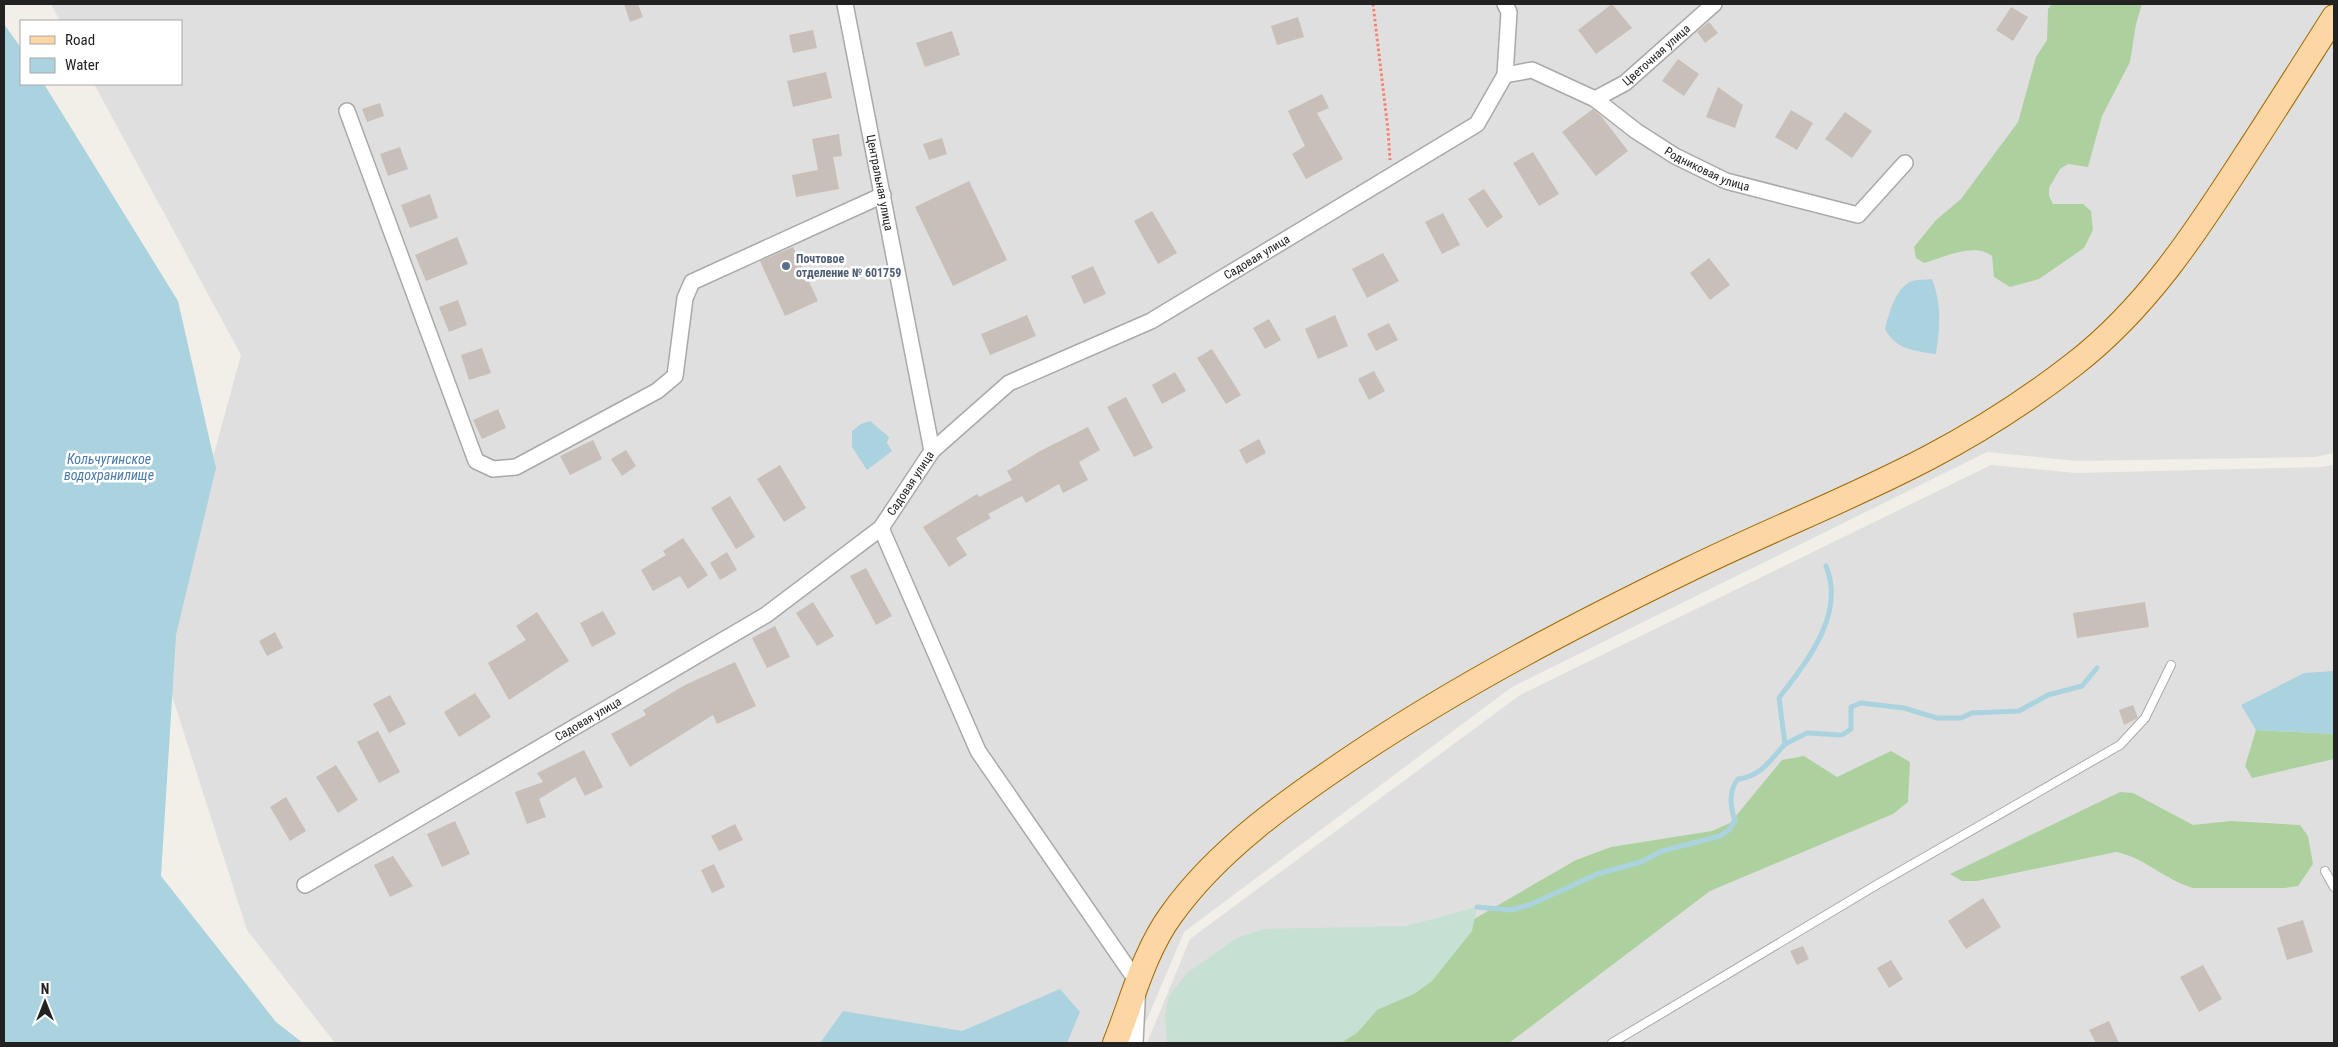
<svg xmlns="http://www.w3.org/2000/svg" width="2338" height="1047" font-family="'Roboto Condensed',sans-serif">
<rect width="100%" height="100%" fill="#f2efe9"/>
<g fill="#e0dfdf">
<path d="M51 4H2334V453L2315 457 2076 461 1987 452 1512 687 1184 932 1137 1043H335L247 930 159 655 241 355 94 84H181V21H60Z"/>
<path d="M1991 465 2076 473 2320 467 2334 465V1043H1147L1190 939 1520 695Z"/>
</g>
<g fill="#add19e">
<path d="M2052 4H2142L2136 24 2130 62 2102 116 2088 167 2068 164 2060 169 2049 188V196L2053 204H2083L2091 211 2093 230 2084 248 2039 279 2010 287 1994 277 1992 256C1974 242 1945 257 1924 263L1916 258 1914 247 1936 220 1961 199 2018 122 2036 57 2047 40 2048 9Z"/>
<path d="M2256 730 2334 734V759L2252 778 2245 766Z"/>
<path d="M1891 751 1910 762 1908 802 1893 814 1710 891 1509 1043H1328L1455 930 1576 860 1611 847 1712 831 1730 823 1782 760 1804 756 1837 777Z"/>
<path d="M2120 792 2133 793 2193 825 2231 821 2300 825 2308 836 2313 864 2298 886 2285 888H2193C2165 880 2144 857 2116 852L1977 881H1962L1950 874Z"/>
</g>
<path fill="#c6e0d4" d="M1477 907 1472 931 1432 981 1414 994 1377 1010 1357 1033 1341 1043H1167L1165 1015 1169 996 1187 973 1237 938 1264 929 1406 926Z"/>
<g fill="#aad3df">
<path d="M4 24 21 48V84H44L178 301 216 468 176 635 161 876 276 1022 303 1043H4Z"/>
<path d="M1932 279C1942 305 1940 327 1936 354 1915 351 1896 350 1885 329 1889 314 1895 288 1912 281 1918 279 1926 280 1932 279Z"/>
<path d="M870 421 889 437 887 443 892 451 867 470 852 447V431L861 424Z"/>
<path d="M2334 671V734L2256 730 2241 705 2304 673Z"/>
<path d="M1060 989 1080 1012 1067 1043H820L843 1011 962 1031Z"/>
</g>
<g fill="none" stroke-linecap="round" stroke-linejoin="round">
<g stroke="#aad3df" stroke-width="5">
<path d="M1785 744 1807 733 1842 735 1851 729V707L1861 703 1904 708 1937 718H1961L1972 713 2019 711 2048 695 2082 686 2097 668"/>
<path d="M1477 907 1511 910 1532 904 1597 874 1641 862 1662 851 1720 836 1729 830 1735 821C1730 806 1728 791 1738 779 1761 777 1771 759 1785 744L1779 698C1806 662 1846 615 1826 566"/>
</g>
</g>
<g fill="#c7bfb8">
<path d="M624 4H638L643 17 630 22Z"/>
<path d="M1612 4 1632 28 1596 54 1578 30Z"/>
<path d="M2011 7 2028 17 2013 41 1996 30Z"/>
<path d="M1298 17 1304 37 1277 45 1271 26Z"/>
<path d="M1709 22 1718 33 1705 43 1697 32Z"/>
<path d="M813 30 817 48 793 53 789 35Z"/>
<path d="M952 31 960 55 925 67 916 43Z"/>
<path d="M1678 59 1699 74 1684 96 1662 81Z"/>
<path d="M826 72 832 98 793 107 787 81Z"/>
<path d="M1718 87 1743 105 1735 128 1706 117Z"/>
<path d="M1322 94 1329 108 1317 113 1343 159 1306 179 1292 154 1305 146 1288 111Z"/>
<path d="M380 103 384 116 367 122 362 109Z"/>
<path d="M1593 109 1601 116 1628 151 1596 176 1562 132Z"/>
<path d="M1791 110 1813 123 1797 150 1775 137Z"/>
<path d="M1845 112 1872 131 1852 158 1825 139Z"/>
<path d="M839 134 842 156 833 157 839 189 796 197 792 175 818 170 812 139Z"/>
<path d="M942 138 947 154 929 160 923 144Z"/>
<path d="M400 147 408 169 388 176 380 154Z"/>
<path d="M1533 152 1559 194 1539 206 1513 163Z"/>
<path d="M969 181 1007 260 953 286 915 207Z"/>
<path d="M1484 189 1503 217 1487 228 1468 199Z"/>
<path d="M430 194 438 218 410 228 401 205Z"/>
<path d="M1152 211 1177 253 1158 264 1134 221Z"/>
<path d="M1443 213 1460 245 1442 254 1425 222Z"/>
<path d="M457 237 468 264 426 281 415 255Z"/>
<path d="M793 247 818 301 785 316 760 261Z"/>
<path d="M1383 253 1399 281 1367 298 1352 269Z"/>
<path d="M1709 258 1730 285 1710 300 1690 273Z"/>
<path d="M1093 266 1106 294 1084 304 1071 276Z"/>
<path d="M458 300 467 325 449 332 439 307Z"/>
<path d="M1027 315 1036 336 990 355 981 334Z"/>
<path d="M1335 315 1348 346 1318 359 1305 329Z"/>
<path d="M1269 319 1281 340 1265 349 1253 328Z"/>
<path d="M1389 323 1398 340 1376 351 1367 334Z"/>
<path d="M482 348 491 373 469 380 461 355Z"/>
<path d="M1212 349 1241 395 1226 404 1197 358Z"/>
<path d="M1374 371 1385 391 1369 400 1358 379Z"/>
<path d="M1175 372 1186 391 1162 404 1152 385Z"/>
<path d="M1126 397 1153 448 1134 457 1107 407Z"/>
<path d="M498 409 506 428 482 439 473 420Z"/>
<path d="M1088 427 1100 450 1079 462 1088 480 1063 493 1059 484 1026 503 1022 496 988 514 991 518 956 538 967 555 949 567 923 527 977 494 979 497 1012 480 1007 471 1042 450Z"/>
<path d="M1259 439 1266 453 1246 464 1239 450Z"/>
<path d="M593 440 602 459 570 475 560 456Z"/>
<path d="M626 450 636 466 622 476 611 459Z"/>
<path d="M780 465 806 508 784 522 757 479Z"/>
<path d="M730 496 755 537 736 549 711 508Z"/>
<path d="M683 538 708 575 688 589 680 576 653 591 641 570 666 555 663 551Z"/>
<path d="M727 552 737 570 720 580 710 563Z"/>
<path d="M866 568 892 616 876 625 850 576Z"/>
<path d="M813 602 834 636 817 646 796 613Z"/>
<path d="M2145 602 2149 627 2077 638 2073 613Z"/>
<path d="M603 611 616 634 592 647 580 623Z"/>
<path d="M537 612 569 661 509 700 488 663 526 640 516 626Z"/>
<path d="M775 626 790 657 767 668 752 638Z"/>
<path d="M275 632 283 648 267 656 259 641Z"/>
<path d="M735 662 756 706 717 724 713 715 630 767 611 734 646 715 643 710 685 685Z"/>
<path d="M475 693 491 717 459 737 444 712Z"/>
<path d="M390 695 406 724 389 733 373 704Z"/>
<path d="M2133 705 2138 718 2124 725 2119 710Z"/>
<path d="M378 731 400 772 379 783 357 742Z"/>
<path d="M584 750 603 787 585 796 575 777 539 799 546 817 527 824 515 792 543 782 537 773Z"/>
<path d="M336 765 358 800 338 813 316 777Z"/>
<path d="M286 797 306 831 290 841 270 807Z"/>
<path d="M455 821 470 854 442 867 427 834Z"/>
<path d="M735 824 743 840 719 851 711 836Z"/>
<path d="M393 856 413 886 390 897 374 865Z"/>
<path d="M714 864 725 887 712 893 701 870Z"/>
<path d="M1983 898 2001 927 1966 949 1948 921Z"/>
<path d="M2303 920 2313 952 2287 960 2277 928Z"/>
<path d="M1803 946 1809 959 1797 965 1790 951Z"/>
<path d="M1891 960 1903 979 1889 988 1877 968Z"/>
<path d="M2203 965 2222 999 2199 1012 2180 977Z"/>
<path d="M2109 1021 2119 1043H2096L2089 1030Z"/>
</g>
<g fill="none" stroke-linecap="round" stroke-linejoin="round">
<g stroke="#a9a9a9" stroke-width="10">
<g id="lane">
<path d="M2325 871 2334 887"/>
<path d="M1612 1043 1878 884 2120 745 2145 718 2171 665"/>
</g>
</g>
<g stroke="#a9a9a9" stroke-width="18">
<g id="street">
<path id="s1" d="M845 4 932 451"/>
<path id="s2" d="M1505 75 1532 70 1595 99 1636 131 1675 156 1726 181 1858 215 1905 163"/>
<path id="s3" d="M1595 99 1625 83 1714 4"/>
<path d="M347 111 476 461 493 469 516 467 657 391 675 376 685 298 692 282 883 195"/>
<path d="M881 528 978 751 1138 983 1135 1043"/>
<path id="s4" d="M305 885 766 615 881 528 932 451 1009 383 1151 321 1477 124 1505 75 1509 12 1505 4"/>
</g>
</g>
<g stroke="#a06b00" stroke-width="26">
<path id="primary" d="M1115 1043C1132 1001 1144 952 1171 915 1218 849 1290 799 1357 754 1462 684 1575 625 1688 570 1767 531 1850 499 1928 458 1978 432 2028 400 2073 365 2146 309 2196 232 2245 156 2275 110 2304 64 2334 17"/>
</g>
<path stroke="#fa8072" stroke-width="3" stroke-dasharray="2.5 2.5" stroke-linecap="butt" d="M1373 4 1388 130 1390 160"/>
<use href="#lane" stroke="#fff" stroke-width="8"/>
<use href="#street" stroke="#fff" stroke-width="15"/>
<use href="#primary" stroke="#fcd6a4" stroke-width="24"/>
</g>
<circle fill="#5c6f8a" stroke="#fff" stroke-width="2" cx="786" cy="266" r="5"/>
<g text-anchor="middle" stroke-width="5" stroke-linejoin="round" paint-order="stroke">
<g font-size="12" fill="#222" stroke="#fff">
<text dy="4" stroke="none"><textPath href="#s3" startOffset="76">Цветочная улица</textPath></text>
<text dy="4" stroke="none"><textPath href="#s2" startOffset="230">Родниковая улица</textPath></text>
<text dy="4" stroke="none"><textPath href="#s1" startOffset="182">Центральная улица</textPath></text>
<text dy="4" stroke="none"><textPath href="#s4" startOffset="1152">Садовая улица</textPath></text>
<text dy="4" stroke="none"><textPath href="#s4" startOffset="732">Садовая улица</textPath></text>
<text dy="4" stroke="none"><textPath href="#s4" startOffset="328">Садовая улица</textPath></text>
</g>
<g font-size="12" font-weight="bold" fill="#4e5e75" stroke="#fff" text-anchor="start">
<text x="796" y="263">Почтовое<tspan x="796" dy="14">отделение № 601759</tspan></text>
</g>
<g font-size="14" font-style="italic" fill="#4a7aab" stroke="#fff">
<text x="109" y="464">Кольчугинское<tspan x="109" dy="16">водохранилище</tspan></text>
</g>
</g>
<rect width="2338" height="1047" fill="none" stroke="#222222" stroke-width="10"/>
<rect x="20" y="20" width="162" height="65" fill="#ffffff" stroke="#a7a7a7"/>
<rect x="30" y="36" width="25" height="8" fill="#fcd6a4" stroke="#a7a7a7"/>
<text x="65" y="45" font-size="15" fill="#222222">Road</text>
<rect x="30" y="58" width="25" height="15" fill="#aad3df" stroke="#a7a7a7"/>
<text x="65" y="70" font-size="15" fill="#222222">Water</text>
<g transform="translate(45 1002)" stroke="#ffffff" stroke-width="4" paint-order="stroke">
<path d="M0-4L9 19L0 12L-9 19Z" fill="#222222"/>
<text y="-8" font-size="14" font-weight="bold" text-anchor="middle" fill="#222222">N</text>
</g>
</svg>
